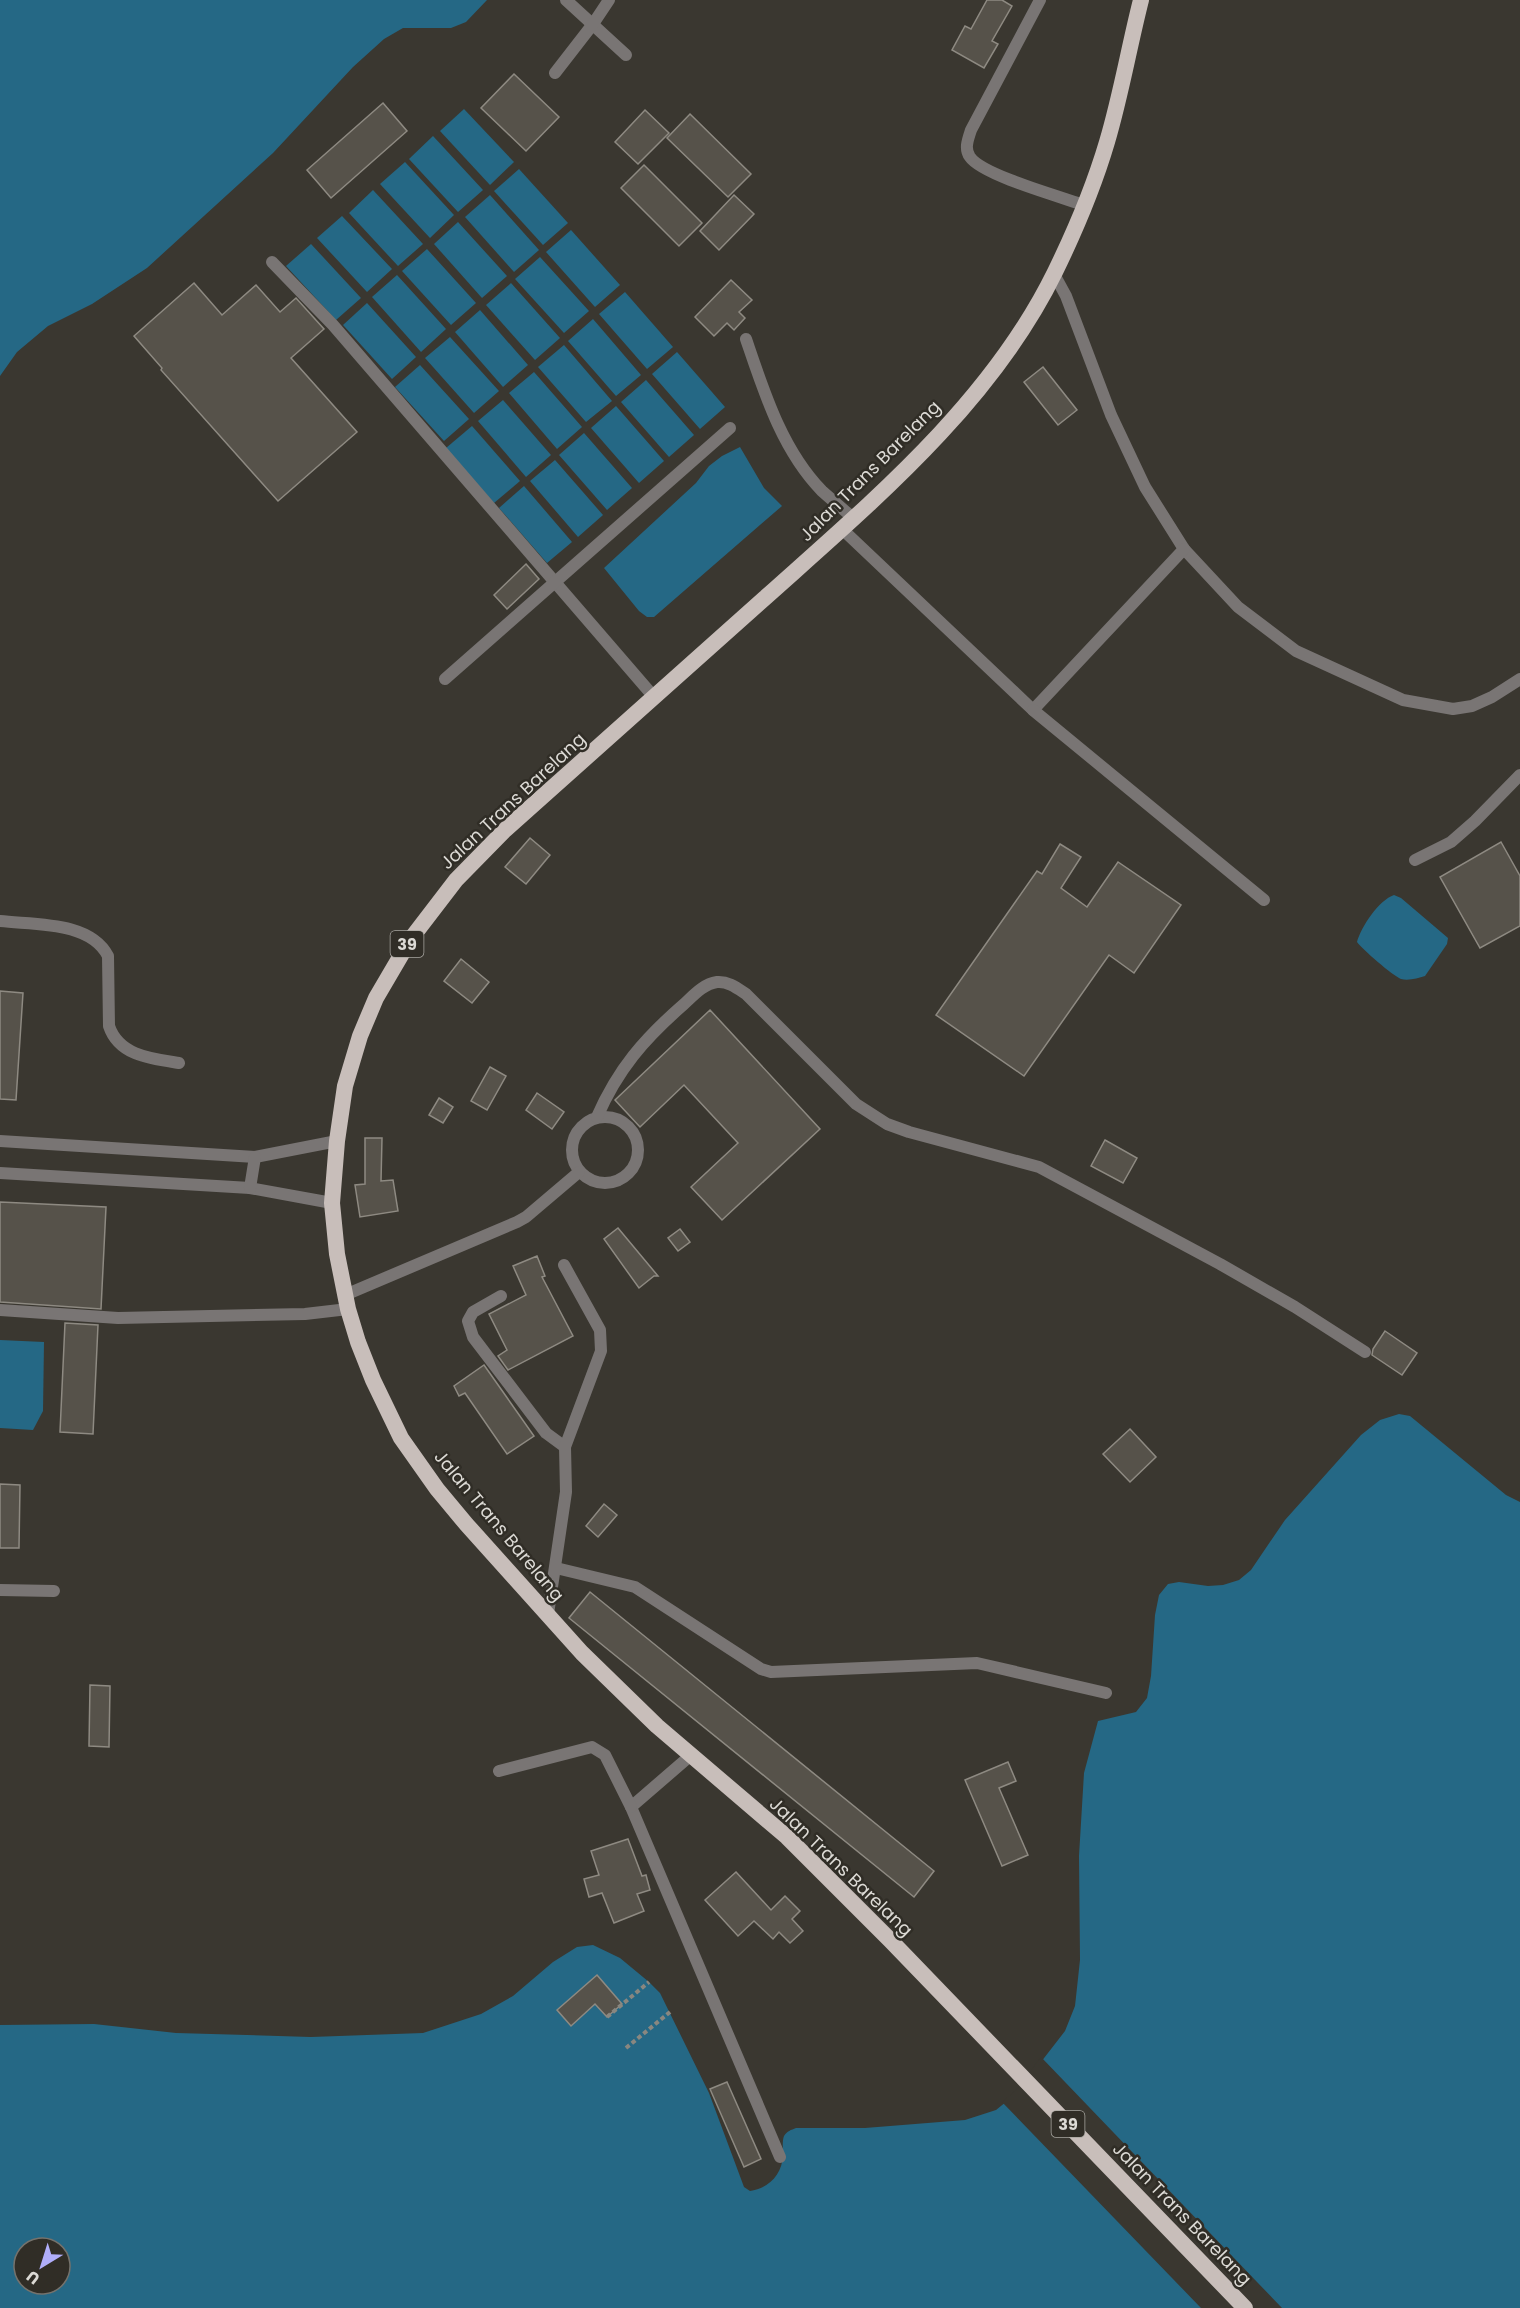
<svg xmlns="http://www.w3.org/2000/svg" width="1520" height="2308" font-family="Poppins,sans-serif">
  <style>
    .water { fill: #256885; fill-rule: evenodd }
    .pier { fill: #3a3730 }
    .building { fill: #56524a; stroke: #8e8a82; stroke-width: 1.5 }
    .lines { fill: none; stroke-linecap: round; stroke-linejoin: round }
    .path { stroke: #898780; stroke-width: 4; stroke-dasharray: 4.5 3; stroke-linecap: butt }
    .service { stroke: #797574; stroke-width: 12 }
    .minor { stroke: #797574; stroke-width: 12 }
    .trunk { stroke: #c8beba; stroke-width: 16 }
    .labels { text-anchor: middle; stroke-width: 5; stroke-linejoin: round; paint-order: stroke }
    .shield { fill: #302d26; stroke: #a8a6a0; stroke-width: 1.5 }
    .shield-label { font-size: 16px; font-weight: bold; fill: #dcdad5 }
    .street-label { font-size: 18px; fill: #dcdad5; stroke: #302d26 }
  </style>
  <rect width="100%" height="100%" fill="#3a3730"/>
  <g class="water">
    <path d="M0,0H487L466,22L451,28H403L384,39L353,67L273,153L147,268L92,304L48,326L17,352L0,376Z"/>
    <path d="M464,109L514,162L490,185L440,131Z"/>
    <path d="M433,136L483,190L458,212L409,159Z"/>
    <path d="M405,162L454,215L430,238L380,184Z"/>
    <path d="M519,169L568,223L543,245L494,191Z"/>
    <path d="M373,190L423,244L398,266L349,213Z"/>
    <path d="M490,195L539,250L514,272L465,217Z"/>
    <path d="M342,216L392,269L367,292L317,238Z"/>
    <path d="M458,222L507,276L482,298L434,244Z"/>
    <path d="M571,230L620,285L595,307L546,252Z"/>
    <path d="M311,244L361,298L336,320L286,266Z"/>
    <path d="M427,249L476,303L451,325L402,271Z"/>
    <path d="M540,257L589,311L564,333L515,279Z"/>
    <path d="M397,275L446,329L421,352L372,297Z"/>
    <path d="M511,283L560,338L535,360L486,305Z"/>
    <path d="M625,292L673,347L647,369L599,314Z"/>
    <path d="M367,303L416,357L392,379L343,325Z"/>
    <path d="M480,310L528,365L503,387L455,332Z"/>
    <path d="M593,319L641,375L616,396L568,341Z"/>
    <path d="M450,337L499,391L474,413L425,358Z"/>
    <path d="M564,345L612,401L586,422L538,367Z"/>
    <path d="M677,352L725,407L700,429L652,374Z"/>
    <path d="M420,365L469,419L444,441L395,387Z"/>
    <path d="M534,372L582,427L557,449L509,393Z"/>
    <path d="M646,380L694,435L669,457L621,402Z"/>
    <path d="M503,400L551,455L526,477L478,421Z"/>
    <path d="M616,406L664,461L639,483L591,428Z"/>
    <path d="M472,426L520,481L494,503L446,448Z"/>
    <path d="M584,433L632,488L607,510L559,455Z"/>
    <path d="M740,447L764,488L782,506L654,617H647L639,611L604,568L696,483L709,466L722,456Z"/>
    <path d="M555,460L603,515L578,537L530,481Z"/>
    <path d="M524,486L572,542L547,563L499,508Z"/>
    <path d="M1394,895L1401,898L1448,938L1447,944L1425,976C1418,978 1409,981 1401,979C1392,975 1363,950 1357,942C1361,927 1379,900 1394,895Z"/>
    <path d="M0,1340L44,1342L43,1411L33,1430L0,1428Z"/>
    <path d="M1399,1414L1410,1416L1506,1495L1520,1502V2308H0V2025L94,2024L176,2033L311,2037L423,2033L481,2014L513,1996L553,1962L577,1947L593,1945L620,1958L649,1982L660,1993L709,2093L744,2187L750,2191C769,2188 782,2175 783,2155C783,2149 782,2141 784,2136C787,2131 791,2130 796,2128H865L965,2120L996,2110L1017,2093L1065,2031L1075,2006L1080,1960L1079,1856L1084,1773L1098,1721L1136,1712L1147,1698L1151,1676L1155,1615L1159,1595L1168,1584L1179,1582L1208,1586L1223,1585L1239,1580L1251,1570L1285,1520L1361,1435L1380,1420ZM24,2248H60V2284H24Z"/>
  </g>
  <path class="pier" d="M1041,2057L1282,2308H1201L1002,2102L1015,2091Z"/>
  <g class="building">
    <path d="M987,0H1002L1012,6L992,41L998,44L984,68L952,50L965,26L971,29Z"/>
    <path d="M514,74L559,117L526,151L481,108Z"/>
    <path d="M383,103L407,131L331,198L307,170Z"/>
    <path d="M645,110L669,133L638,164L615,142Z"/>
    <path d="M690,114L751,174L728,197L667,138Z"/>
    <path d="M644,165L702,223L679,246L621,188Z"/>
    <path d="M734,195L754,214L719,250L700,231Z"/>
    <path d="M731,280L752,300L739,312L745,318L734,330L727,323L714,336L695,317Z"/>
    <path d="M194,283L222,315L256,285L280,312L296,298L324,329L291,358L357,432L278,501L161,370L162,368L134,336Z"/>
    <path d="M1043,367L1077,410L1058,425L1024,382Z"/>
    <path d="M526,564L539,579L507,609L494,595Z"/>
    <path d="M530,838L550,855L526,884L505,867Z"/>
    <path d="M1501,842L1520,876V926L1480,948L1440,877Z"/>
    <path d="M1060,844L1081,857L1061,888L1087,907L1118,862L1181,905L1134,973L1109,955L1024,1076L936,1015L1037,871L1042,874Z"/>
    <path d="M461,959L489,982L472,1003L444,981Z"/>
    <path d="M0,991L23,993L16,1100L0,1099Z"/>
    <path d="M710,1010L820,1129L722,1220L691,1187L738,1143L684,1085L640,1127L615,1100Z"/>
    <path d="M490,1067L506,1076L487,1110L471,1101Z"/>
    <path d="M537,1093L564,1112L552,1129L526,1110Z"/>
    <path d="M439,1098L453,1107L443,1123L429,1115Z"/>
    <path d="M365,1138H382L381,1181L393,1180L398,1211L360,1217L355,1185L365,1184Z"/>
    <path d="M1105,1140L1137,1158L1123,1183L1091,1166Z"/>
    <path d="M0,1202L106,1207L101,1309L0,1302Z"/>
    <path d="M618,1228L658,1276H654L639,1288L604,1239Z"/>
    <path d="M680,1229L690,1242L678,1251L668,1238Z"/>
    <path d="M537,1256L545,1276L542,1277L573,1336L508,1370L498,1356L507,1350L489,1314L526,1295L513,1266Z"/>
    <path d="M65,1323L98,1325L93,1434L60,1432Z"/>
    <path d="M1385,1331L1417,1353L1402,1375L1372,1355L1373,1349Z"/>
    <path d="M484,1365L534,1436L507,1454L465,1393L459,1396L454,1386Z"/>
    <path d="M1130,1429L1156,1457L1130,1482L1103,1454Z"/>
    <path d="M0,1484L20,1485L19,1548H0Z"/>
    <path d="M604,1504L617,1515L598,1537L586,1526Z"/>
    <path d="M590,1592L934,1871L914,1897L569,1618Z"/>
    <path d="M90,1685L110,1686L109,1747L89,1746Z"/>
    <path d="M1008,1762L1016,1781L999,1788L1028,1855L1002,1866L965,1780Z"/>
    <path d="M628,1839L642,1876L646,1875L650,1890L637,1894L644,1911L614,1923L602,1893L589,1897L584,1879L599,1875L591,1851Z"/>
    <path d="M736,1872L771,1910L785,1896L800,1911L792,1919L803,1931L790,1943L779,1932L773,1939L754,1921L738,1936L705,1900Z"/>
    <path d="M597,1975L622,2004L607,2017L595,2004L571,2026L557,2010Z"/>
    <path d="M727,2082L761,2159L744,2167L710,2089Z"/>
  </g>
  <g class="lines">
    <g class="path">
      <path d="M607,2017L649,1982"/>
      <path d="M626,2048L670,2012"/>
    </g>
    <g class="service">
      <path d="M566,0L626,55"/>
      <path d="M1040,0L971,130C968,139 964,149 970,157C982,175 1061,197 1084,205"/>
      <path d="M555,73L593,24L609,0"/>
      <path d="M272,262L333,325L654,697"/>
      <path d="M1054,274L1066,296L1111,415L1145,487L1184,549L1238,607L1296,651L1403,700L1453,709L1472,706L1492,697L1520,679"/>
      <path d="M746,339C764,392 782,450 822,491C832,500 843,509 853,518"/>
      <path d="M842,529L1033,710L1184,549"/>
      <path d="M445,679L730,428"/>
      <path d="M1033,710L1264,900"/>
      <path d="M1415,860L1451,842L1475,821L1520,775"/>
      <path d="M0,921C35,925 90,921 108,956L109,1026C119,1056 152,1059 179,1063"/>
      <circle cx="605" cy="1150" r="33"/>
      <path d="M597,1117C618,1069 644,1039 683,1005C693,996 703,984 717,982C728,981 737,988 746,994L856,1104L887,1124L909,1132L1039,1167L1220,1264L1295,1307L1365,1352"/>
      <path d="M0,1141L255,1157L337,1141"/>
      <path d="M0,1173L250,1188L332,1203"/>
      <path d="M250,1188L255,1157"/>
      <path d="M345,1295L517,1222L526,1217L579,1172"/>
      <path d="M0,1310L118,1318L305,1314L348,1309"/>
      <path d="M556,1568L635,1587L761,1669L771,1672L977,1663L1106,1693"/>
      <path d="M0,1590L54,1591"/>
    </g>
    <g class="minor">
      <path d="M501,1296L473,1312L468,1321L473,1337L546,1433L565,1447"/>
      <path d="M548,1614L566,1492L565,1447L601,1351L600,1330L564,1265"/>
      <path d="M690,1756L631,1807L780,2157"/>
      <path d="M499,1771L592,1747L605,1755L631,1807"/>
    </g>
    <path class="trunk" d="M1141,0C1129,47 1121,95 1107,142C1094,186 1075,231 1055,272C991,403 873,501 766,597C679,675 592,753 505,830L456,880L410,940L376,998L360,1036L345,1086L337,1141L332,1203L337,1254L348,1309L358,1342L373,1380L401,1438L437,1489L467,1525L582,1653L657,1726L787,1837L890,1940L1245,2308"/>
  </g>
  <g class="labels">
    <g class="shield">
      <rect x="390.5" y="931" width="33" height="26" rx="4.5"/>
      <rect x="1051.5" y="2111" width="33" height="26" rx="4.5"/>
    </g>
    <g class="shield-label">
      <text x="407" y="950">39</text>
      <text x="1068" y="2130">39</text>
    </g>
    <g class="street-label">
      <text transform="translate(870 471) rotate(-45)" y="6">Jalan Trans Barelang</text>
      <text transform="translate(513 801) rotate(-43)" y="6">Jalan Trans Barelang</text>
      <text transform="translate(499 1526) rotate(50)" y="6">Jalan Trans Barelang</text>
      <text transform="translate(841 1867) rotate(44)" y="6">Jalan Trans Barelang</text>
      <text transform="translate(1182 2214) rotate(46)" y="6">Jalan Trans Barelang</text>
    </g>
  </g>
  <g transform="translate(42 2266) rotate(218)"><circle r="28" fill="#302d26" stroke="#75726c" stroke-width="1.5"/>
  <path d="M0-4.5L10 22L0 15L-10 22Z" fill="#b0aefa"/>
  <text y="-9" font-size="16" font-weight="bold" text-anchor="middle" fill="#dcdad5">U</text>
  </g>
</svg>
